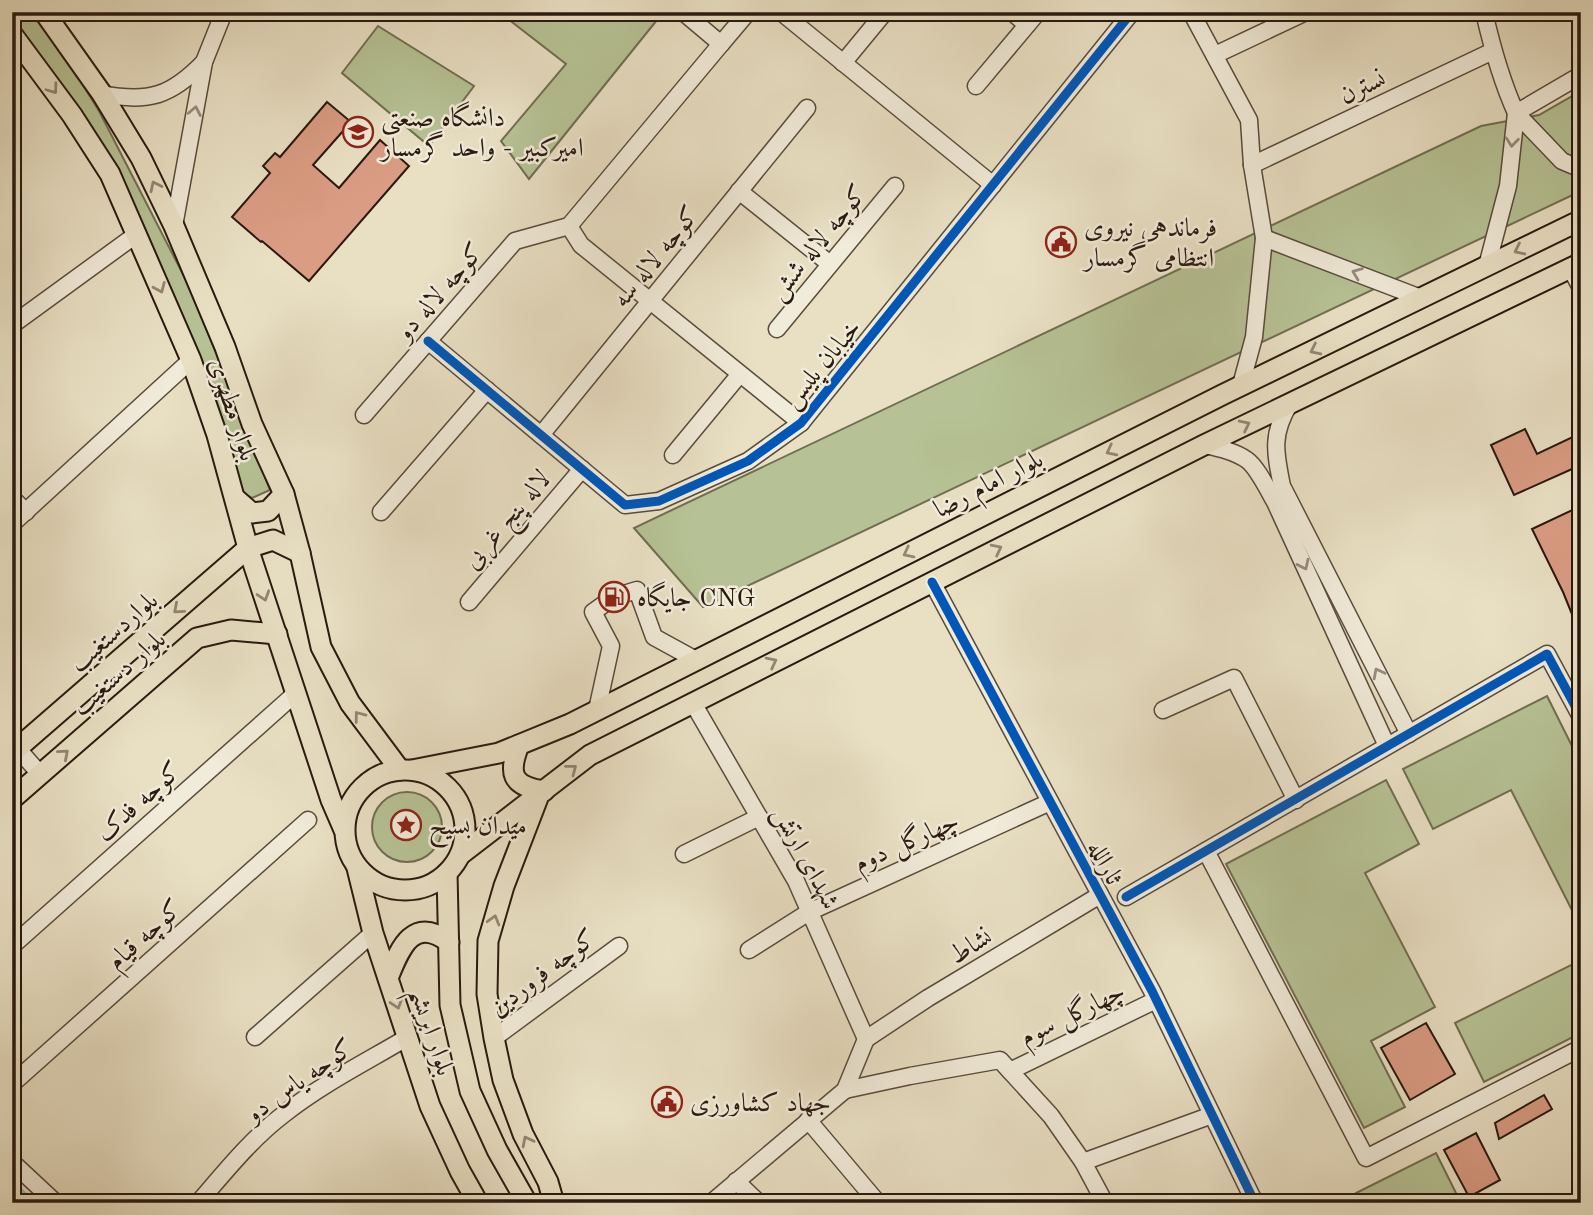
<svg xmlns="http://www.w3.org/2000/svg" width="1593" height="1215" font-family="'Old Standard TT',Amiri,serif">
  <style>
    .green { fill: #b6c295; stroke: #706e52; stroke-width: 2 }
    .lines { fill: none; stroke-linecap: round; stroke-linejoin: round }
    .canal { stroke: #99beae; stroke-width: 16 }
    .building { fill: #da9c83; stroke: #29190f; stroke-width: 2 }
    .minor-casing { stroke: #594b3c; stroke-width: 19 }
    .major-casing { stroke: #29190f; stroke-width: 23 }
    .minor { stroke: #f1ebd9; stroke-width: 16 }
    .major { stroke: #e9e0c4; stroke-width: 19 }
    .cycleway-casing { stroke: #f1ebd9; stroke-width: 13 }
    .cycleway { stroke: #0057b8; stroke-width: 9 }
    .oneway { stroke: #938673 }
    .oneway2 { stroke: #978c7e }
    .labels { text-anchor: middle; stroke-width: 5; stroke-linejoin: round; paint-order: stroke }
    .street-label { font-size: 26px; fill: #29190f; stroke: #f1ebd9 }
    .poi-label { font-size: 26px; fill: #29190f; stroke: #f1ebd9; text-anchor: start }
  </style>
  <rect width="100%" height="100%" fill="#e9e0c4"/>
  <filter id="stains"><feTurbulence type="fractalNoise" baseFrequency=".00286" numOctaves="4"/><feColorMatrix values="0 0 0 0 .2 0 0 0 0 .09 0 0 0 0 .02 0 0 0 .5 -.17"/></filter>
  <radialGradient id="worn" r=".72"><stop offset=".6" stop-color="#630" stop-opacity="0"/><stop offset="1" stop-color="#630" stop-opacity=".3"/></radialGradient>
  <g class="green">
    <path d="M12,12H38L99,111L191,290L270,490L252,498L242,492L61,86L12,17Z"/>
    <path d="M499,12H648L657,20L529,179L501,141L566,64Z"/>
    <path d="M378,26L474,86L429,146L342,73Z"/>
    <path d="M1581,91V191L703,607L634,528L1481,126L1539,115Z"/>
    <path d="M1547,696L1581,764V928L1511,790L1433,829L1403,769Z"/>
    <path d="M1386,780L1419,844L1365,873L1435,1007L1371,1041L1405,1107L1364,1128L1226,864Z"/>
    <circle cx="407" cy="827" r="35"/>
    <path d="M1581,960V1033L1484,1082L1455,1023Z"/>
    <path d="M1436,1153L1461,1203H1361L1356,1193Z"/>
  </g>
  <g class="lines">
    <path class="canal" d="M12,1190L26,1203"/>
  </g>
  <g class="building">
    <path d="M327,102L351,122L313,165L339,188L380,140L409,166L309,281L262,241L261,242L232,217L270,173L263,166L275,153L280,157Z"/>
    <path d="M1525,429L1537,454L1581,433V465L1514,495L1491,445Z"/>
    <path d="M1581,506V634H1580L1563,592L1532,529Z"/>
    <path d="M1426,1023L1455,1074L1410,1100L1381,1048Z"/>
    <path d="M1544,1095L1552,1109L1499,1139L1495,1123Z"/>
    <path d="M1476,1133L1500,1180L1469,1197L1444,1150Z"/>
  </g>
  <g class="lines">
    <g class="minor-casing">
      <g id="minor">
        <path d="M683,12L721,44L748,12"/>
        <path d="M781,12L993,185"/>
        <path d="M1012,12L1027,25"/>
        <path d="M1191,12L1249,120L1252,165L1264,238L1254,337L1241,385"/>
        <path d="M1484,12C1492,47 1501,80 1516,113L1581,75"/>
        <path d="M1215,55L1306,12"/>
        <path d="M843,63L885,12"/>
        <path d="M976,86L1038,12"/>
        <path d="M102,94C149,103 171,96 204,62"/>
        <path d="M1252,165L1493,51"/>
        <path d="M739,191L830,264"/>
        <path d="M174,226L204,62L224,12"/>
        <path d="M569,226L581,245L801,423"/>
        <path d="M569,226L721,44"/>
        <path d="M1264,238L1421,298"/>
        <path d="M1487,266L1508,186L1516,113L1562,161L1581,169"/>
        <path d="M1570,267L1581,288"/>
        <path d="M12,325L137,234"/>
        <path d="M777,329L895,186"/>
        <path d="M428,341L625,505L659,501L748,461L801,423L1132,12"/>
        <path d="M1290,403C1271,434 1275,452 1282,486L1409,734"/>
        <path d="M364,415L515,241L569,226"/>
        <path d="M541,435L807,108"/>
        <path d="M1204,445C1218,448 1234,451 1247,460C1257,467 1268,490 1275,502L1387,746"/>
        <path d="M673,455L740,374"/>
        <path d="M12,498L26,512"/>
        <path d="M381,512L487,390"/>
        <path d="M12,524L191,360"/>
        <path d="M932,582L1152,991L1255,1203"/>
        <path d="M469,602L582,469"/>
        <path d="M693,703L796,881L866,1039"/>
        <path d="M597,710L611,646L593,612L614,597L637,590L654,637L696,660"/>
        <path d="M1163,710L1234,678L1296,800"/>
        <path d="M18,749L40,774"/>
        <path d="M1206,851L1366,1158L1581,1048"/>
        <path d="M684,854L759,817"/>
        <path d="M1126,897L1547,654L1581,717"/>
        <path d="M12,946L296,693"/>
        <path d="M749,950L809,912L1050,802"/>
        <path d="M255,1037L373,933"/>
        <path d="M494,1038L619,946"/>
        <path d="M866,1039L928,998L1100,895"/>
        <path d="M1010,1071L1156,1000"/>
        <path d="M12,1084L308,820"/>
        <path d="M845,1090L910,1076L1000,1060L1051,1116L1083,1162L1105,1203"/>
        <path d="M808,1120L878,1203"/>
        <path d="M12,1162L56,1203"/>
        <path d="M1083,1162L1212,1115"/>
        <path d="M736,1181L759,1203"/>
        <path d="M198,1203C225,1172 251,1139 284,1114C322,1084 366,1062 408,1037"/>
        <path d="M711,1203L845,1090L866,1039"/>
      </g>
    </g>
    <g class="major-casing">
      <g id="major">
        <path d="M44,12L102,94L141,158L174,226L225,347L252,424L284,494L300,553L321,647L350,703L400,770"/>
        <path d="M12,34L72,115L110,174L191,360L217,435L248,548L331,800L344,830"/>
        <path d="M235,498L252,513L268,511L284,494"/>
        <path d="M519,745C508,773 511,786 544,791"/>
        <path d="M12,753L248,548L273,540L300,553"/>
        <circle cx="405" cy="830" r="60"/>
        <path d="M412,770L499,753L570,724L1222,395L1581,220"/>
        <path d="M539,795L504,886L488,941L487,994L494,1038L503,1080L523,1134L548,1182L554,1203"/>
        <path d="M12,799L197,638L231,630L277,634"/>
        <path d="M460,855L590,755L1204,445L1581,263"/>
        <path d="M357,868L373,933L430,1106L460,1171L478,1203"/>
        <path d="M447,873L450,1005L470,1091L497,1150L527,1203"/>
        <path d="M388,978C400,949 412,915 449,942"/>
      </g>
    </g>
    <use href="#minor" class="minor"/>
    <use href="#major" class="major"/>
    <g class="cycleway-casing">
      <g id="cycleway">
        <path d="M428,341L625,505L659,501L748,461L801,423L1132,12"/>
        <path d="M932,582L1152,991L1255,1203"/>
        <path d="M1126,897L1547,654L1581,717"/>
      </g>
    </g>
    <use href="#cycleway" class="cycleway"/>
  </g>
  <defs><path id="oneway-chevron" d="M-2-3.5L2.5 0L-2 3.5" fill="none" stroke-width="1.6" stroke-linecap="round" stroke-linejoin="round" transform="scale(1.75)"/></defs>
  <g class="oneway">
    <use href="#oneway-chevron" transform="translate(53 89) rotate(54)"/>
    <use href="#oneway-chevron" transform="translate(155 186) rotate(-116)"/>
    <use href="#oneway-chevron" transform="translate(1519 250) rotate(154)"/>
    <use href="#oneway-chevron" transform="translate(160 288) rotate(67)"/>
    <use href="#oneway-chevron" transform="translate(1315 350) rotate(154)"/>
    <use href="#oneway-chevron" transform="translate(1245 425) rotate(-26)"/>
    <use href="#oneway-chevron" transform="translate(1111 451) rotate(153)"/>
    <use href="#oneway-chevron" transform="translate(997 549) rotate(-27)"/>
    <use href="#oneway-chevron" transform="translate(908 553) rotate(153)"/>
    <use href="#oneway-chevron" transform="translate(264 596) rotate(72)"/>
    <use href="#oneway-chevron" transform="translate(178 609) rotate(139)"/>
    <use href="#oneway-chevron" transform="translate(772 662) rotate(-27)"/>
    <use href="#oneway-chevron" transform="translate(359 716) rotate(-127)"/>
    <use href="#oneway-chevron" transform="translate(64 754) rotate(-41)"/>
    <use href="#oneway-chevron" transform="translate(572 769) rotate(-38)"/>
    <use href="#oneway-chevron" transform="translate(494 920) rotate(-74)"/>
    <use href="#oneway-chevron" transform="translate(397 1004) rotate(72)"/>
    <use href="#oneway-chevron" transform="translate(527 1141) rotate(-117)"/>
  </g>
  <g class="oneway2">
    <use href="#oneway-chevron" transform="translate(195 111) rotate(-79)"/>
    <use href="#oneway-chevron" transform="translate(1512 142) rotate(96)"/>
    <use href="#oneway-chevron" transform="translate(1357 273) rotate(-159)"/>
    <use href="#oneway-chevron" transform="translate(1304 565) rotate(65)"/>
    <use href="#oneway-chevron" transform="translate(1378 673) rotate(-117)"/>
  </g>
  <defs>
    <g id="university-ring" transform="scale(1.575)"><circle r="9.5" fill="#f1ebd9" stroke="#8f2418" stroke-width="1.5"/><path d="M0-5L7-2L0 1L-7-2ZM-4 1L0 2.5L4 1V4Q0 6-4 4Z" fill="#8f2418"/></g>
    <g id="civic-ring" transform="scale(1.575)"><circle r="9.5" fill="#f1ebd9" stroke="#8f2418" stroke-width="1.5"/><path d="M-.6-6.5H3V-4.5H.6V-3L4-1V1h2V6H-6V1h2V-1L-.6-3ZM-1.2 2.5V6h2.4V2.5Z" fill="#8f2418"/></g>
    <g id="fuel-ring" transform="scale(1.575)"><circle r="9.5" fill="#f1ebd9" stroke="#8f2418" stroke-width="1.5"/><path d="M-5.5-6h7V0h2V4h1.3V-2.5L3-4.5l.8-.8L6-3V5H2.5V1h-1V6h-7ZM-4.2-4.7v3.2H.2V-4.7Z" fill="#8f2418"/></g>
    <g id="sight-ring" transform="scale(1.575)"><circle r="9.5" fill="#f1ebd9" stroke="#8f2418" stroke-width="1.5"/><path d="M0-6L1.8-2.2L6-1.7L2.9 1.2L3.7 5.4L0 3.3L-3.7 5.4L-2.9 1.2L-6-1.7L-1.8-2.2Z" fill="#8f2418"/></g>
  </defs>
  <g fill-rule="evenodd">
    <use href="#university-ring" x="358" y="132"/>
    <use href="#civic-ring" x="1061" y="242"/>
    <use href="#fuel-ring" x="614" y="597"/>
    <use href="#sight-ring" x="406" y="825"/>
    <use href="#civic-ring" x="667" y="1102"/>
  </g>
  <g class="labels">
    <g class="street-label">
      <text transform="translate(1362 86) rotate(-25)" y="9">نسترن</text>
      <text transform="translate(817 242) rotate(-51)" y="9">کوچه لاله شش</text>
      <text transform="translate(655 256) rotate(-51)" y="9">کوچه لاله سه</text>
      <text transform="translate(439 291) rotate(-49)" y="9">کوچه لاله دو</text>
      <text transform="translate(821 363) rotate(-50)" y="9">خیابان پلیس</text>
      <text transform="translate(234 409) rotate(72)" y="9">بلوار مطهری</text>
      <text transform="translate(988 483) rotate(-27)" y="9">بلوار امام رضا</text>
      <text transform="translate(506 519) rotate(-50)" y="9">لاله پنج غربی</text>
      <text transform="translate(113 631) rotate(-41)" y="9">بلواردستغیب</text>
      <text transform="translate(118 672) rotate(-41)" y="9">بلوار دستغیب</text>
      <text transform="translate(138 801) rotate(-42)" y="9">کوچه فدک</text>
      <text transform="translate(906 841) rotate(-24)" y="9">چهارگل دوم</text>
      <text transform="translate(807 857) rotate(62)" y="9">شهدای ارتش</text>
      <text transform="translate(1106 862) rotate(62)" y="9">ثارالله</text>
      <text transform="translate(144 934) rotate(-42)" y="9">کوچه قیام</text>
      <text transform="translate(970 945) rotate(-31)" y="9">نشاط</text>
      <text transform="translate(542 972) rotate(-37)" y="9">کوچه فروردین</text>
      <text transform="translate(1072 1013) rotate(-26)" y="9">چهارگل سوم</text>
      <text transform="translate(433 1031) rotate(72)" y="9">بلوار ابریشم</text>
      <text transform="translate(299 1080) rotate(-35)" y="9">کوچه یاس دو</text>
    </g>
    <g class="poi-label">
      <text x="381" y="126">دانشگاه صنعتی<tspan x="381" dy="30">امیرکبیر - واحد گرمسار</tspan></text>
      <text x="1084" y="236">فرماندهی نیروی<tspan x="1084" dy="30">انتظامی گرمسار</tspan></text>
      <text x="637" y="606">جایگاه CNG</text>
      <text x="429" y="834">میدان بسیح</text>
      <text x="690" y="1111">جهاد کشاورزی</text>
    </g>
  </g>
  <rect width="1593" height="1215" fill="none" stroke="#e9e0c4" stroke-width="42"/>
  <rect x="14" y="14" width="1565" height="1187" fill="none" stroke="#29190f" stroke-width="3.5"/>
  <rect x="21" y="21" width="1551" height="1173" fill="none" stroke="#29190f" stroke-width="2"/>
  <rect width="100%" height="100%" filter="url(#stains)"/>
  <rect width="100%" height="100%" fill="url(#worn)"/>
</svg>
